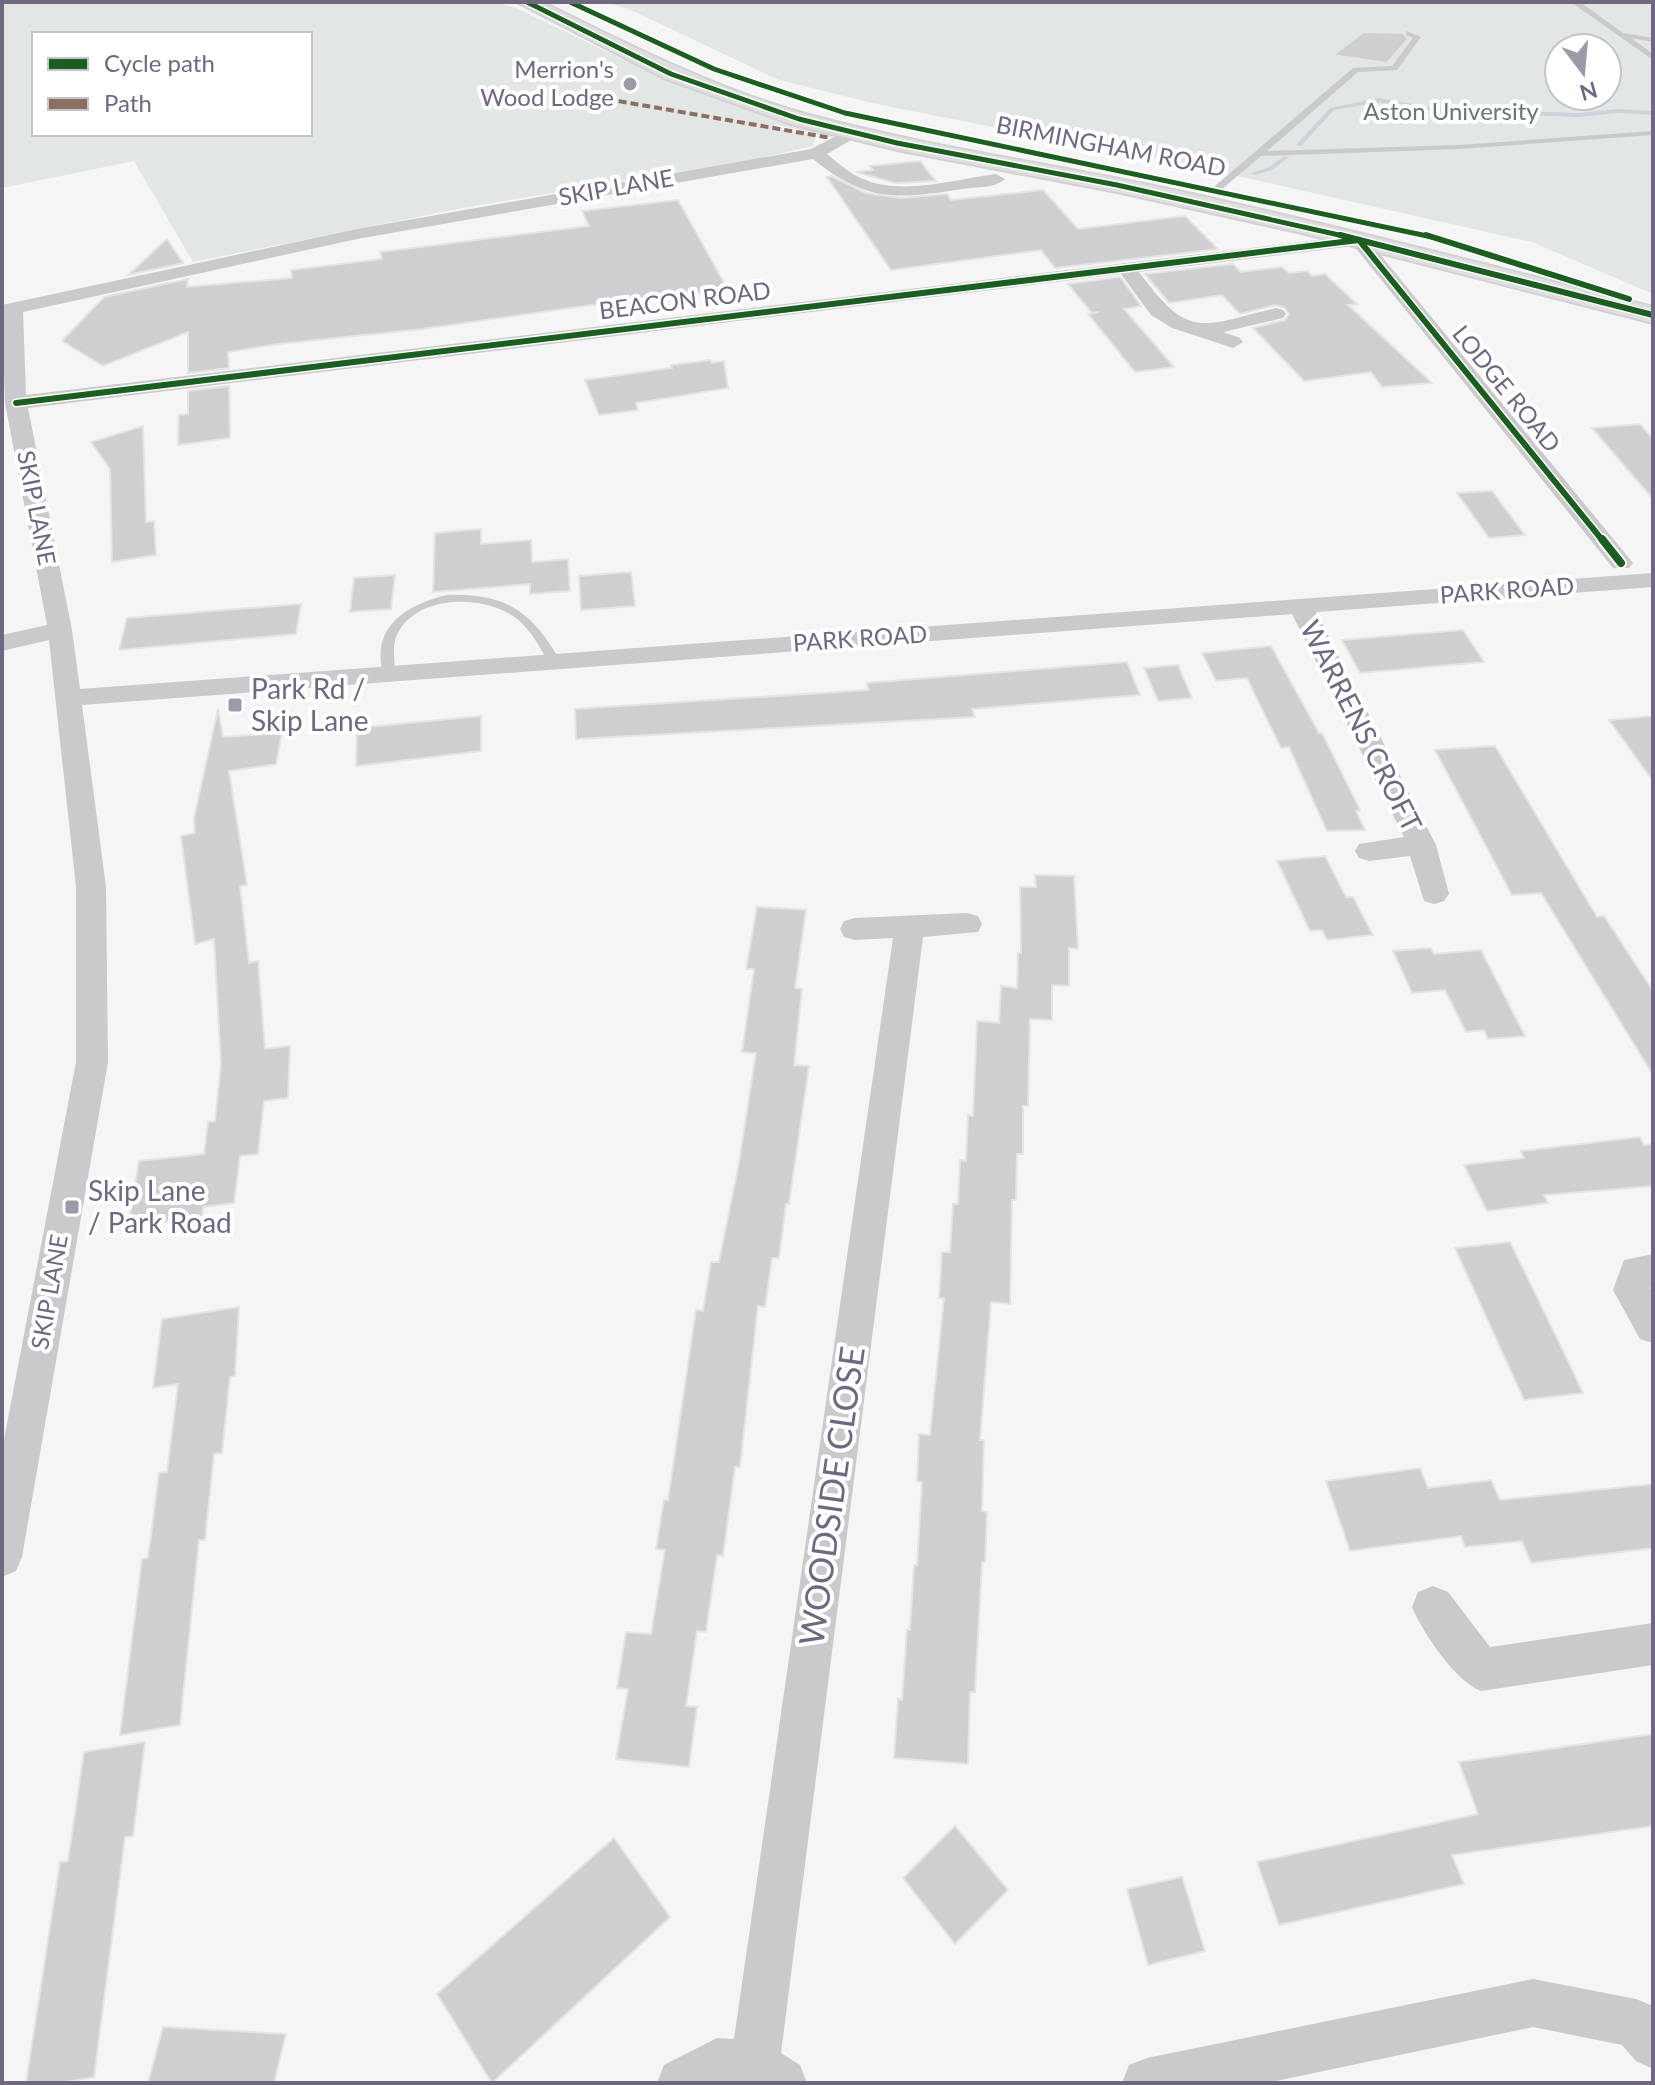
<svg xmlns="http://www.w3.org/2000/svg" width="1655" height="2085" font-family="Lato,sans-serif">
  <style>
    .green { fill: #e2e6e4; fill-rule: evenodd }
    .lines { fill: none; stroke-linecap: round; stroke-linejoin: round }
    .stream { fill: #d2d1d9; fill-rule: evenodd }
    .building { fill: #cfcfd1; stroke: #e4e4e4; stroke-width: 2 }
    .trunk-casing { stroke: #d2d2d3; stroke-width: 4 }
    .service { fill: #cac9cb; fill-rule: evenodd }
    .minor { fill: #cac9cb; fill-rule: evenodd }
    .trunk { fill: #dfdee0; fill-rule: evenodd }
    .quiet { stroke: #8d6e63; stroke-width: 4; stroke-dasharray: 8 4; stroke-linecap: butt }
    .cycleway-far2-casing { stroke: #fff; stroke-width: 8 }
    .cycleway-far1-casing { stroke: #fff; stroke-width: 9 }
    .cycleway-casing { stroke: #fff; stroke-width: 12 }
    .cycleway-far2 { stroke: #1b5e20; stroke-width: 5 }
    .cycleway-far1 { stroke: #1b5e20; stroke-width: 6 }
    .cycleway { stroke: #1b5e20; stroke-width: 8 }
    .poi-dot { fill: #9e99a9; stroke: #fff; stroke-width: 3 }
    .labels { text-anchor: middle; stroke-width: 8; stroke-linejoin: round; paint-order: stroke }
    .far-poi-label { font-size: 24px; fill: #706880; stroke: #fff; text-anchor: end }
    .far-park-label { font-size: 24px; fill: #667873; stroke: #fff }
    .far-street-label { font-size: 24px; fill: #706880; stroke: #fff }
    .poi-label { font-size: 28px; fill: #706880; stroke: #fff; text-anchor: start }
    .street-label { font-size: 28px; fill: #706880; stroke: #fff }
    .near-street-label { font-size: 34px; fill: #706880; stroke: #fff }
  </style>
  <rect width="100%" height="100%" fill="#f4f5f4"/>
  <g class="green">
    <path d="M2,2H496L518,9L622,59L842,140L774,124L778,129L816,135L813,146L756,159L462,208L193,262L134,161L2,188ZM34,34H310V134H34Z"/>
    <path d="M607,2H1653V294L1532,242L1215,171L877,104L779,80L631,10ZM1559,48H1607V96H1559Z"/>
  </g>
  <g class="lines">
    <g class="stream">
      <path d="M1379,98L1435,108L1578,113L1619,109L1653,111V115L1619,113L1578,117L1435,112L1379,102L1334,110L1301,146L1296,145L1330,108Z"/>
      <path d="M1284,156L1289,157L1272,170L1254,175L1251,173L1268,168Z"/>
    </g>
  </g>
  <g class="building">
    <path d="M1364,32L1403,33L1408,39L1387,63L1333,55Z"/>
    <path d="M920,161L936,181L895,183L856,172L873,170L870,166Z"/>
    <path d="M831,176L866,193L901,198L947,194L951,200L1043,190L1078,229L1185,216L1218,249L1055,268L1041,250L891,270L827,177Z"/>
    <path d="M678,200L728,290L613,302L422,329L278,344L228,352L229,368L188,373V332L103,366L62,341L104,297L188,279L187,287L292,278L291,270L382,259L380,252L589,226L582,211Z"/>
    <path d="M167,239L183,263L128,275Z"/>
    <path d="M1233,264L1241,272L1282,267L1289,273L1307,271L1312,276L1325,274L1357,304L1348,305L1432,383L1382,387L1371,372L1304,381L1253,328L1285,320L1289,314L1284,307L1275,305L1240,314L1222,295L1169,303L1145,274Z"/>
    <path d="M1120,277L1141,306L1124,309L1174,367L1135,372L1088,314L1099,312L1092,313L1068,284Z"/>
    <path d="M710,360L712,363L724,361L728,388L636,403L638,410L599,415L585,380L672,368L671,365Z"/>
    <path d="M229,386L230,438L178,445L179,415L188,414V391Z"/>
    <path d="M1640,424L1653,439V499L1592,428Z"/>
    <path d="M143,426L146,522L154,521L156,555L112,562L110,469L91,442Z"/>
    <path d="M1492,491L1525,535L1489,538L1457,493Z"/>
    <path d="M481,529V544L531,540L532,562L568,559L570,591L530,594V584L433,592L435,533Z"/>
    <path d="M631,572L635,606L581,610L579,576Z"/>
    <path d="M395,575L391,609L350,612L354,578Z"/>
    <path d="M301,604L296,634L119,650L127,618Z"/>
    <path d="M1463,630L1484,662L1360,673L1342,640Z"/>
    <path d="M1271,646L1319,733H1322L1360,810L1356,811L1365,830L1327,831L1289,747L1281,748L1247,678L1216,681L1202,653Z"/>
    <path d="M1127,662L1140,695L972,709L975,717L576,739L575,709L868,690L867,683Z"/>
    <path d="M1178,665L1192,698L1158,701L1144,668Z"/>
    <path d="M218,709L223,737L282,733L276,764L229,771L247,885L240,886L249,963L258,961L265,1049L290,1046L288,1098L264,1101L258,1154L240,1156L234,1203L203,1207L202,1217L128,1226L139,1161L204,1154L208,1122L215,1121L221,1064L214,939L195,944L181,836L195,833L194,818Z"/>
    <path d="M481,716V751L356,766L357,728Z"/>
    <path d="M1653,716V781L1609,720Z"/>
    <path d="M1495,746L1597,917L1604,916L1653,991V1075L1541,893L1512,895L1435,750Z"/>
    <path d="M1325,856L1346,897H1353L1373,935L1327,940L1322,930L1310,931L1277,861Z"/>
    <path d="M1035,875L1074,876L1078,949L1069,948V986L1052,985V1020L1030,1019L1028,1106H1023V1154H1017L1016,1200H1012L1010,1304L991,1302L980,1440H984L982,1511L987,1512L985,1562H982L975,1692H970L968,1764L894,1758L898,1699L902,1700L907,1630H910L914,1565H917L922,1482L917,1481L919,1434L930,1435L944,1298H939L942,1252H950L953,1204H958L960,1160L966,1161L968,1115L973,1116L977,1021L999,1023L1001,986L1017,988L1018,953H1021L1020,887H1036Z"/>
    <path d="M757,907L806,910L795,988L802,989L794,1065L809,1066L789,1204H786L779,1258H772L765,1307L758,1306L740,1467H735L723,1556L717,1555L706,1632L697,1631L686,1706L697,1707L689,1767L616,1759L628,1689L617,1688L626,1632L651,1634L665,1550L656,1549L664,1500H668L696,1310L703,1311L711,1262H719L739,1163L756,1053L742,1052L754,969H746Z"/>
    <path d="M1431,948L1434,954L1481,950L1525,1036L1488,1039L1484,1030L1466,1032L1445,990L1412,993L1393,951Z"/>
    <path d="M1640,1137L1644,1145L1653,1144V1186L1544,1195L1548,1203L1487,1211L1464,1165L1524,1158L1521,1151Z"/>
    <path d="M1510,1242L1567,1359L1583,1393L1524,1400L1455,1248Z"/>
    <path d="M239,1307L235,1376L230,1377L222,1453L214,1454L205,1540H199L180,1725L120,1735L142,1559L148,1558L159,1473L167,1472L178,1384L153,1388L162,1319Z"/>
    <path d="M1420,1468L1428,1488L1491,1480L1500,1500L1653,1484V1548L1531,1563L1522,1541L1465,1547L1461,1536L1350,1551L1326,1481Z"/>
    <path d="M1653,1734V1826L1452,1855L1464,1884L1279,1925L1257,1862L1478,1814L1459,1762Z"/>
    <path d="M145,1742L133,1836L125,1837L94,2077L61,2083H26L60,1862L68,1861L84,1752Z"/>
    <path d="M955,1826L1008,1890L955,1944L903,1878Z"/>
    <path d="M614,1838L670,1917L492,2083L437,1994Z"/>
    <path d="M1182,1877L1205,1951L1148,1965L1127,1889Z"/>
    <path d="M163,2027L286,2034L274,2083H148Z"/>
  </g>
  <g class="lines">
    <g class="trunk-casing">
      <path id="trunk" d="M517,2H542C629,45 715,89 809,115C932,148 1059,165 1183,192C1340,227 1496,267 1653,307V323L1302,233L1117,192L897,150L791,124L664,78Z"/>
    </g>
    <g class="service">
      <path d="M1571,2H1580L1623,33L1653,38V42L1631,38L1653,54V60Z"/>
      <path d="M1406,31L1421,37L1397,70L1358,72L1267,151L1459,145L1653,131V135L1459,149L1261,156L1221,190H1215V186L1353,68L1392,66L1413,38L1406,35Z"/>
      <path d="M447,595C507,593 532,612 561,662L560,665H550C540,648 530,627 513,616C479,594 414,595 396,637C392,648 395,662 395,674L389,678L384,677C369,628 405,605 447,595Z"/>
    </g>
    <g class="minor">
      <path d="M852,128L860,133L858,136L827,154C838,163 850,174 863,179C903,196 956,179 996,174L1005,179C996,188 976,187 963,189C897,199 867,203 813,159L357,239L23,312L26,395L1359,235L1365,236L1633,563L1629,568H1613L1354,246L1139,272C1190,341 1200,326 1276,308L1283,310L1286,314L1283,318L1223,332L1240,338L1243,342L1233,348L1172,328L1151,315L1121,274L28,408L72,630L80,689L1653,573V587L1316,612L1436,845L1449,894L1444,901L1434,904L1424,901L1410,856L1369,861L1359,858L1355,851L1359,844L1404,837L1292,614L82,705L106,887L108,1062L22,1557L16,1571L2,1577V1450L76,1062V887L49,640L2,651V635L47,625L5,403L2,305L357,229L811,149Z"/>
      <path d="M967,913L978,916L982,924L978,932L923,937L781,2053L800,2065L807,2083H657L664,2065L717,2038L734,2039L893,938L855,940L844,937L840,929L844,921L855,918Z"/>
      <path d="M1653,1254V1284L1650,1288L1653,1294V1343L1640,1339L1613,1290L1624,1260Z"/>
      <path d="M1433,1586L1448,1592L1490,1647L1653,1623V1665L1481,1691C1455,1681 1423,1633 1412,1607L1418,1592Z"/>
      <path d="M1533,1979L1636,1999L1653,2006V2069L1636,2061L1622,2045L1533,2027L1266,2083H1122L1129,2065L1147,2058Z"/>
    </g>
    <use href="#trunk" class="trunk"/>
    <path class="quiet" d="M595,97L831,138"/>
    <g class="cycleway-far2-casing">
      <g id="cycleway-far2">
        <path d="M527,2L671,74L799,119L897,143L1117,185L1348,237"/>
        <path d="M570,2L714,69L845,113L1432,237"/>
      </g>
    </g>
    <g class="cycleway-far1-casing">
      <g id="cycleway-far1">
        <path d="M1340,235L1653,315"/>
        <path d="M1426,235L1629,299"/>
        <path d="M1359,240L1603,541"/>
        <path d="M16,403L1359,240"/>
      </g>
    </g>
    <g class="cycleway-casing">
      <path id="cycleway" d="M1602,539L1621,563"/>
    </g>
    <use href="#cycleway-far2" class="cycleway-far2"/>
    <use href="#cycleway-far1" class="cycleway-far1"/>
    <use href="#cycleway" class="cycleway"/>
  </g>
  <g class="poi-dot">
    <circle cx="630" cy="84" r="8"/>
    <rect x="227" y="697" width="16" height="16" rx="4"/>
    <rect x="64" y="1199" width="16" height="16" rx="4"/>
  </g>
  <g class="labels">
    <g class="far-poi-label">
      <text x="614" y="78">Merrion's<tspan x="614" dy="28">Wood Lodge</tspan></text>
    </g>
    <g class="far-park-label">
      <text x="1451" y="120">Aston University</text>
    </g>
    <g class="far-street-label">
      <text transform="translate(1111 147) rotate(11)" y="8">BIRMINGHAM ROAD</text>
      <text transform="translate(616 188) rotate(-10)" y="8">SKIP LANE</text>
      <text transform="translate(685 301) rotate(-7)" y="8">BEACON ROAD</text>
      <text transform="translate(1506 389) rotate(51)" y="8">LODGE ROAD</text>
      <text transform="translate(36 508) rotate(79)" y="8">SKIP LANE</text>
      <text transform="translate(1507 591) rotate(-4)" y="8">PARK ROAD</text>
      <text transform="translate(860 639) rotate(-4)" y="8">PARK ROAD</text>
      <text transform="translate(50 1292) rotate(-80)" y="8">SKIP LANE</text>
    </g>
    <g class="poi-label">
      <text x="251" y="699">Park Rd /<tspan x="251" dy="32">Skip Lane</tspan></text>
      <text x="88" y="1201">Skip Lane<tspan x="88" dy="32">/ Park Road</tspan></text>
    </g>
    <g class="street-label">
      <text transform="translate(1361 726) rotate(63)" y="10">WARRENS CROFT</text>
    </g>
    <g class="near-street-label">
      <text transform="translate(832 1496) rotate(-82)" y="12">WOODSIDE CLOSE</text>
    </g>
  </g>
  <rect width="1655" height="2085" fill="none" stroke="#706880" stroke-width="8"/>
  <rect x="32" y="32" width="280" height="104" fill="#ffffff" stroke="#c6c3cc" stroke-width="2"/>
  <rect x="48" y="58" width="40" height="12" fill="#1b5e20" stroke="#c6c3cc" stroke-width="2"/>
  <text x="104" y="72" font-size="24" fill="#706880">Cycle path</text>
  <rect x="48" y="98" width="40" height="12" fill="#8d6e63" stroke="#c6c3cc" stroke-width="2"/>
  <text x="104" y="112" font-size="24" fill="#706880">Path</text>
  <g transform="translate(1583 72) rotate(164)"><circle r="38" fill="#ffffff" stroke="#c6c3cc" stroke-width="2"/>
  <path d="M0-6L14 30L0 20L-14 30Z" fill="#9e99a9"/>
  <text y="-12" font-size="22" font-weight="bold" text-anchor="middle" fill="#706880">N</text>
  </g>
</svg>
